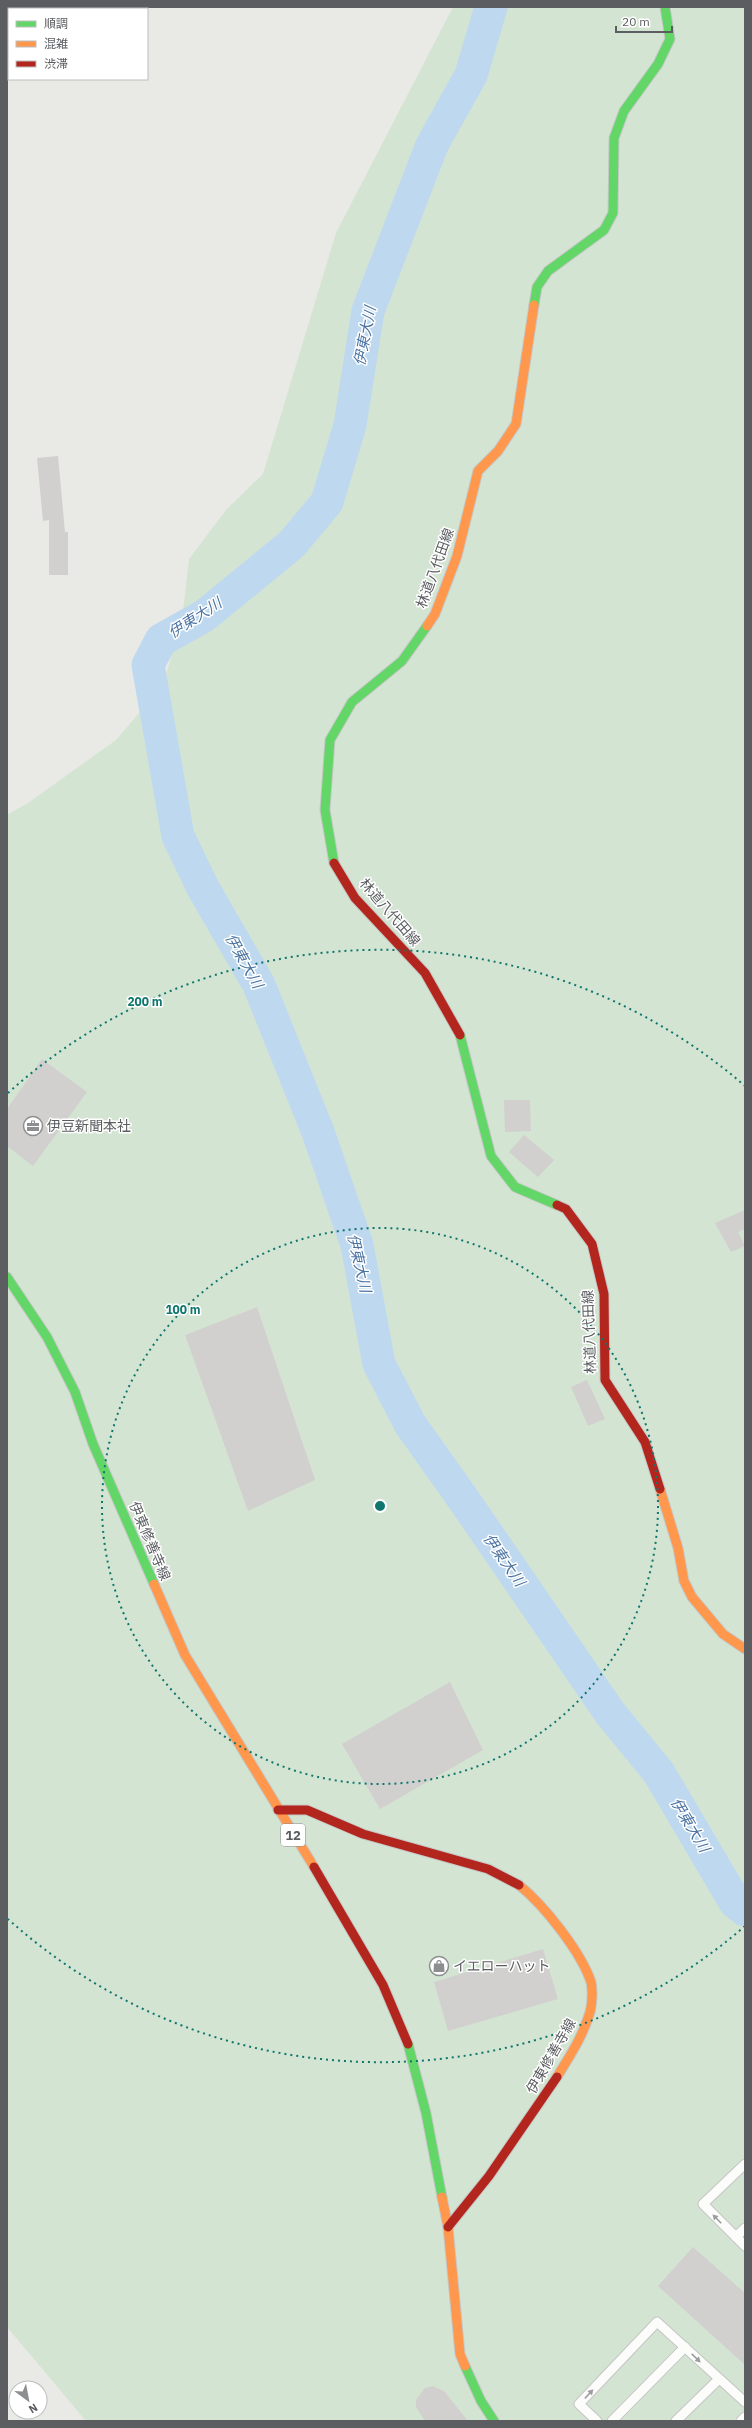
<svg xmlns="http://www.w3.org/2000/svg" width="752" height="2428" font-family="'IBM Plex Sans','Noto Sans JP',sans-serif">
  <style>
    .green { fill: #d4e4d2 }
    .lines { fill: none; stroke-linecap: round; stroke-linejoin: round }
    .river { stroke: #bed9ef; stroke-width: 33 }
    .building { fill: #d1d0ce }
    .lane-casing { stroke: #c5c5c5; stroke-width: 11 }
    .fast-casing { stroke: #c6c7c7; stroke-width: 11 }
    .slow-casing { stroke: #c6c7c7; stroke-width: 11 }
    .jam-casing { stroke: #c6c7c7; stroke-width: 11 }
    .lane { stroke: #fcfcfb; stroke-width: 9 }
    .fast { stroke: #63d668; stroke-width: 9 }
    .slow { stroke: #ff974d; stroke-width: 9 }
    .jam { stroke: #b3261e; stroke-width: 9 }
    .oneway { fill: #9b9d9f }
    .ring { fill: none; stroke: #0f766e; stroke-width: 2; stroke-dasharray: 2 4 }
    .labels { text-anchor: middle; stroke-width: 3; stroke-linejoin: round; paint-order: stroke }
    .shield { fill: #fff; stroke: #8c8e90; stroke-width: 1 }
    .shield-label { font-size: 13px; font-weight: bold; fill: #5b5d61 }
    .street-label { font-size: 14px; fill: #5b5d61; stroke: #fff }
    .poi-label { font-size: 14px; fill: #5b5d61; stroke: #fff; text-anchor: start }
    .water-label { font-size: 15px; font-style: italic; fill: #4c74a2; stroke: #fff }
    .centre { fill: #0f766e; stroke: #fff; stroke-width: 2 }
    .ring-label { font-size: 12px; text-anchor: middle; font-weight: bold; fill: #0f766e; stroke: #fff; stroke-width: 3; stroke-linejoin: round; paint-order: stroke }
  </style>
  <rect width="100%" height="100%" fill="#e9e9e5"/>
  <path class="green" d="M453,7H745V2421H86L7,2327V815L28,803L116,740L163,685L182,620L189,559L226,510L263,474L336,233Z"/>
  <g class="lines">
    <path class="river" d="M491,7L471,75L432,145L368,311L350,425L327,502L292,544L204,616L161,640L148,665L178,836L203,888L259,985L318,1132L357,1245L379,1364L410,1424L466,1503L610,1713L659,1773L735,1902L745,1910"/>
  </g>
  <g class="building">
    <path d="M58,456L65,532H68V575H49V520L43,521L37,458Z"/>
    <path d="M42,1059L87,1092L33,1166L7,1146V1109Z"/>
    <path d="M504,1100H530L531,1131L505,1132Z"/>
    <path d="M524,1135L554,1160L538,1177L509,1152Z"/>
    <path d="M745,1210V1229L738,1232L745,1246L731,1252L715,1223Z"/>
    <path d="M257,1307L315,1480L248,1511L185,1335Z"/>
    <path d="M587,1380L605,1419L588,1426L571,1387Z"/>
    <path d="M450,1682L483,1750L380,1809L342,1744Z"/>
    <path d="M543,1949L558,1999L448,2031L434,1982Z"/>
    <path d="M693,2247L745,2293V2365L658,2286Z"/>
    <path d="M433,2386L444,2391L468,2421H425L416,2407V2400L425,2388Z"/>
  </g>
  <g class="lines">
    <g class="lane-casing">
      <g id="lane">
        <path d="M745,2164L703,2204L745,2246"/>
        <path d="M736,2237L745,2228"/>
        <path d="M597,2421L579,2404L657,2322L745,2402"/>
        <path d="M612,2421L685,2347"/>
        <path d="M676,2421L719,2379"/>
        <path d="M741,2421L745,2417"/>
      </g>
    </g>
    <g class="fast-casing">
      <g id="fast">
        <path d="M37,9L39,7"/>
        <path d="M534,305L537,287L548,271L604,230L613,213L614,138L624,111L658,64L670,39L665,7"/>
        <path d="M334,863L325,810L330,740L352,702L402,661L427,626"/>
        <path d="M460,1035L491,1156L515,1187L557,1205"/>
        <path d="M7,1277L47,1337L75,1392L93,1444L154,1584"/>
        <path d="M408,2044L426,2113L442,2197"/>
        <path d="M465,2366L481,2401L494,2421"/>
      </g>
    </g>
    <g class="slow-casing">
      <g id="slow">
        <path d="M7,34L9,33"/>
        <path d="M427,626L435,614L457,556L478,471L498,451L516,424L534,305"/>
        <path d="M660,1489L678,1548L684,1581L692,1597L723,1634L745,1649"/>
        <path d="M154,1584L185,1655L314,1867"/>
        <path d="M519,1885C544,1905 581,1952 591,1982C593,1990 592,2008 589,2015C582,2038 569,2057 557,2077"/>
        <path d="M442,2197L448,2227L460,2354L465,2366"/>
      </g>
    </g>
    <g class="jam-casing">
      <g id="jam">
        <path d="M334,863L355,898L425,973L460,1035"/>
        <path d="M557,1205L566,1209L592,1244L604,1294L605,1380L645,1442L660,1489"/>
        <path d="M278,1810H307L363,1834L488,1869L519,1885"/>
        <path d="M314,1867L383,1985L408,2044"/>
        <path d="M448,2227L489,2176L557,2077"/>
      </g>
    </g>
    <use href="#lane" class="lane"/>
    <use href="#fast" class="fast"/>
    <use href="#slow" class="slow"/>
    <use href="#jam" class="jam"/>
  </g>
  <defs><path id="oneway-solid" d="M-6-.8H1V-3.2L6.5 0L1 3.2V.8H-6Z"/></defs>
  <g class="oneway">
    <use href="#oneway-solid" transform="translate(717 2219) rotate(-135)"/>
    <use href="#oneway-solid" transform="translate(696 2358) rotate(43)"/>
    <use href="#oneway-solid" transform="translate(589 2394) rotate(-47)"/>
  </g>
  <g class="ring">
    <circle cx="380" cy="1506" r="278"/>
    <path d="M745 1926A556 556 0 0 1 8 1919M8 1093A556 556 0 0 1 745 1086"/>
  </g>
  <defs>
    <g id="office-ring" transform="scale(1)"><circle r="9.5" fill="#fff" stroke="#8d8e8f" stroke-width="1.5"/><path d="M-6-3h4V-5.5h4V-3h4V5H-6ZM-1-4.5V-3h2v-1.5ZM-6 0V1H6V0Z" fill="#8d8e8f"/></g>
    <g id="shop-ring" transform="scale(1)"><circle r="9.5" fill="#fff" stroke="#8d8e8f" stroke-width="1.5"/><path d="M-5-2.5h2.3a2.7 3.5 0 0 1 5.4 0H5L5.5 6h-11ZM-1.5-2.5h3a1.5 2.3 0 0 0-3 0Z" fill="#8d8e8f"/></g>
  </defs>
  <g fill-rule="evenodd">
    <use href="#office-ring" x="33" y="1126"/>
    <use href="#shop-ring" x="439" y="1966"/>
  </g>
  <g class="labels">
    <rect class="shield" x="281" y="1824" width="24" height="22" rx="3"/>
    <g class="shield-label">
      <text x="293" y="1840">12</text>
    </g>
    <g class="street-label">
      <text transform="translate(435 568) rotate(-70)" y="5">林道八代田線</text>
      <text transform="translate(390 912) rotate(49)" y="5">林道八代田線</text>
      <text transform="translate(589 1332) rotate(-92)" y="5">林道八代田線</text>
      <text transform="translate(150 1541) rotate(67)" y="5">伊東修善寺線</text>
      <text transform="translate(551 2056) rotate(-60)" y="5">伊東修善寺線</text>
    </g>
    <g class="poi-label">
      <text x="47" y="1131">伊豆新聞本社</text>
      <text x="453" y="1971">イエローハット</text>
    </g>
    <g class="water-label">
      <text transform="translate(365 336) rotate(-79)" y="5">伊東大川</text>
      <text transform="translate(195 618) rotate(-33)" y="5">伊東大川</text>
      <text transform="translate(244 961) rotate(61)" y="5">伊東大川</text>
      <text transform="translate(359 1263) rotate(77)" y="5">伊東大川</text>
      <text transform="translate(504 1560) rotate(55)" y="5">伊東大川</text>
      <text transform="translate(690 1825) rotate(59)" y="5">伊東大川</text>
    </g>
  </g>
  <circle cx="380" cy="1506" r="6" class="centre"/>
  <g class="ring-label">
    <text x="145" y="1006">200 m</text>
    <text x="183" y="1314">100 m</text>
  </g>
  <rect width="752" height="2428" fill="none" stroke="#5b5d61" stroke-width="16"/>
  <rect x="8" y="8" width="140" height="72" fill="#ffffff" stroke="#bdbec0"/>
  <rect x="16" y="21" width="20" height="6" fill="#63d668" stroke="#bdbec0"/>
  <text x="44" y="28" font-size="12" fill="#5b5d61">順調</text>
  <rect x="16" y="41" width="20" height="6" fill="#ff974d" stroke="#bdbec0"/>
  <text x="44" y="48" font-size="12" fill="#5b5d61">混雑</text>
  <rect x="16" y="61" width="20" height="6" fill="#b3261e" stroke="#bdbec0"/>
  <text x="44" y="68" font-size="12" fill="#5b5d61">渋滞</text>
  <g transform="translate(28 2400) rotate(148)"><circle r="19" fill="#ffffff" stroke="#bdbec0"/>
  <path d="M0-3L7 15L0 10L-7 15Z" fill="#8d8e8f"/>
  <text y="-6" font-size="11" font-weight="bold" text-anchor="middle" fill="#5b5d61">N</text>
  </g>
  <path d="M616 26v6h56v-6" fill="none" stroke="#5b5d61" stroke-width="2"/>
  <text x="622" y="26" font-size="12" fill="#5b5d61" stroke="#ffffff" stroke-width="3" paint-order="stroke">20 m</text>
</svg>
